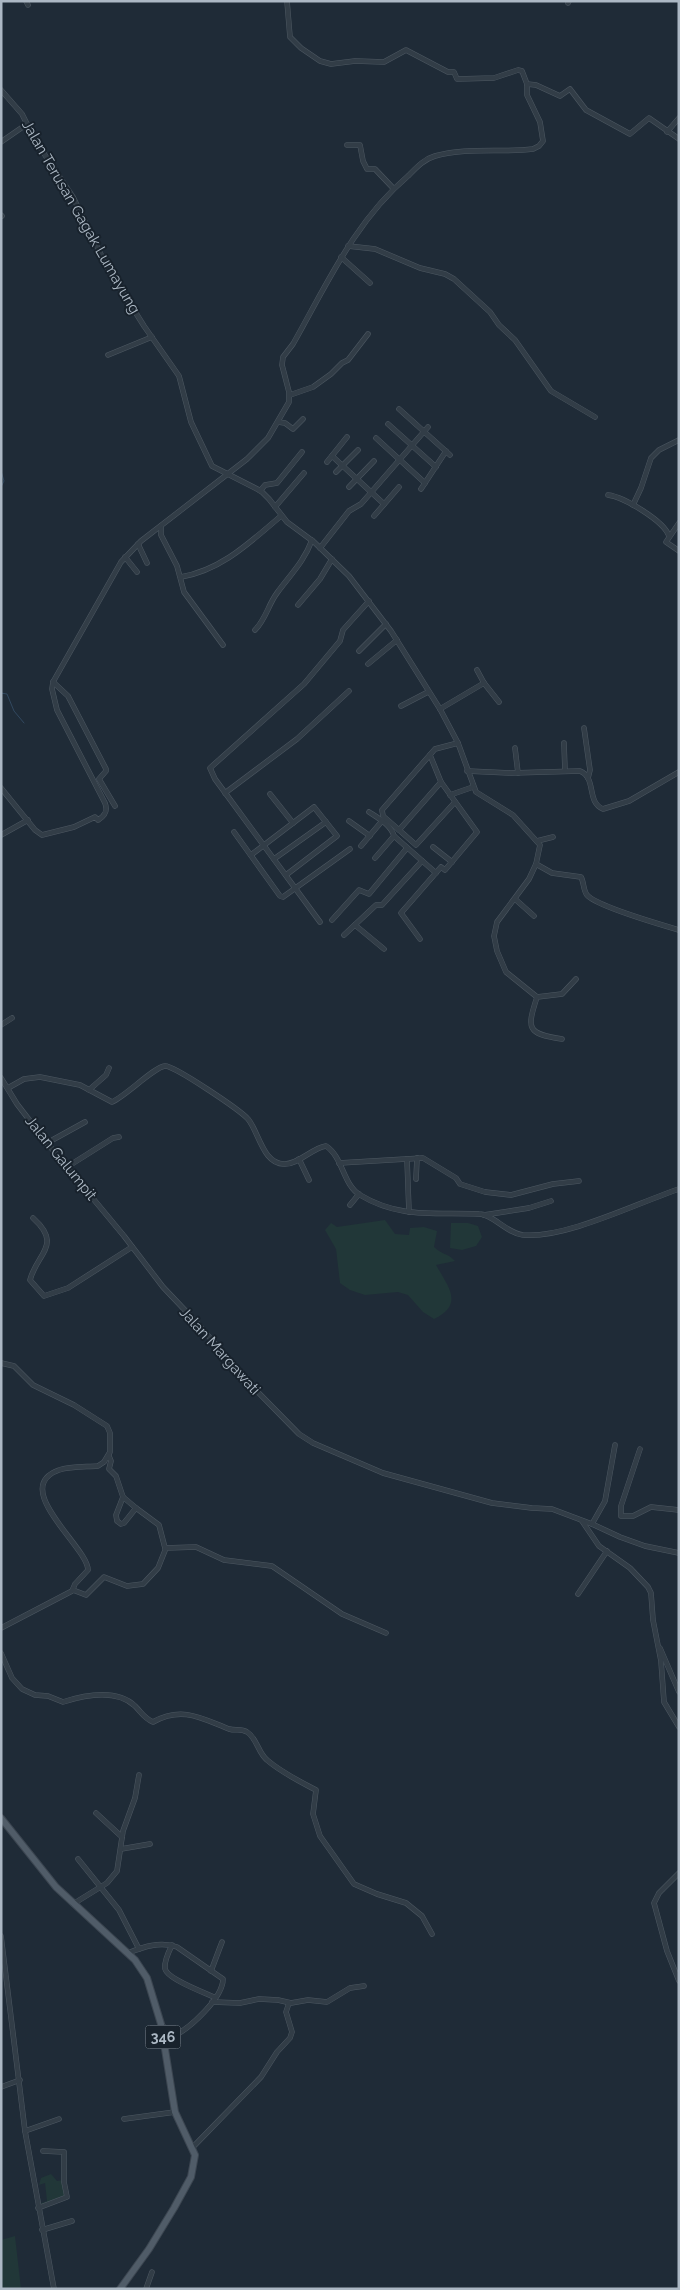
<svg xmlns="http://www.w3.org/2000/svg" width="680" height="2290" font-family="Raleway,sans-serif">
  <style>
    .green { fill: #213738 }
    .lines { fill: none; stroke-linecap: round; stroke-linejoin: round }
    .stream { stroke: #31485f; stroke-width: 1 }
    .street-casing { stroke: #4d5862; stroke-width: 5.5 }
    .primary-casing { stroke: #3c4651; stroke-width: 8 }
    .street { stroke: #323d47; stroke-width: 4.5 }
    .primary { stroke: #505c68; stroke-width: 6 }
    .labels { text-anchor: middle; stroke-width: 4; stroke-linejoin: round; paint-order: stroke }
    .shield { fill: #18222c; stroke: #808b96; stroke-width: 1 }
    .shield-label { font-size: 14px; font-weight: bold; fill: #acb8c4 }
    .street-label { font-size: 15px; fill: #acb8c4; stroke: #18222c }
  </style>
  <rect width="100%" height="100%" fill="#1f2b37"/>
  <g class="green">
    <path d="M385,1220L395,1234L409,1235L410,1228L424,1227L437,1231L434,1247C441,1254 449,1254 455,1261L436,1265C449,1288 464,1304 434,1319L423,1312L408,1295L398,1292L365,1295L350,1290L340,1283L336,1249L325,1230L331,1223L337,1227Z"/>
    <path d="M451,1223H468L478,1226L482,1237L476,1246L462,1250L450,1248Z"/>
    <path d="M51,2174L57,2181L63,2180L66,2196L39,2207V2204L47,2201L45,2183L39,2185L41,2178Z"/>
    <path d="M15,2236L21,2289H1V2240Z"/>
  </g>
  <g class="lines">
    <g class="stream">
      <path d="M1,471L4,481L1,487"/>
      <path d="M1,693L7,694L14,711L24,723"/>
    </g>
    <g class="street-casing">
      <g id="street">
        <path d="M26,1L28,5"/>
        <path d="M568,3L569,1"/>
        <path d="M527,84L536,85L560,96L570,89L586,110L630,134L649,118L679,139"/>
        <path d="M1,90L22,114L35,140L73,197L107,267L144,326L179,376L191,422L212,466L261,491L269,499L287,522L314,542L349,576L391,631L440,709L458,743L476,792L513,815L540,845L536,864L529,879L497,922L494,936L497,951L506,972L537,997C527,1028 526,1034 562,1039"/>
        <path d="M667,132L679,118"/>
        <path d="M1,142L27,124"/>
        <path d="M347,145H360L363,161L367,169H375L393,188"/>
        <path d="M1,215L2,216"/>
        <path d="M348,246L375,249L420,268L445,274L454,279L490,312L499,325L515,340L551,391L595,417"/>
        <path d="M341,257L370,283"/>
        <path d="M108,355L152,337"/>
        <path d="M290,395L313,387L331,374L342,363L348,360L368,334"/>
        <path d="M399,409L450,455"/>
        <path d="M278,422L285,423L293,429L303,419"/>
        <path d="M388,424L436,467"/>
        <path d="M376,438L425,483"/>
        <path d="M332,456L384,504"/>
        <path d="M327,462L347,437"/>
        <path d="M336,472L358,450"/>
        <path d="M349,487L374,461"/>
        <path d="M421,489L446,451"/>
        <path d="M260,491L265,485L277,483L302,452"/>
        <path d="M608,495C624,497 664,521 669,536"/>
        <path d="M633,505L641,488L651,458L659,450L679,440"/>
        <path d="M275,507L304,473"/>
        <path d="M374,516L399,487"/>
        <path d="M161,526V535L177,566L184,592L223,645"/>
        <path d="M138,544L147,563"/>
        <path d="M320,548L349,511L361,504L428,427"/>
        <path d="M679,551L666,542L679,523"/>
        <path d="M125,557L137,572"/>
        <path d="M181,577C222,570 250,542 281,516"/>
        <path d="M298,605L320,579L332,559"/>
        <path d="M255,630C266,619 268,605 277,593C290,575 304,562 312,540"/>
        <path d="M359,651L386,624"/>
        <path d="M368,664L397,640"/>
        <path d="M477,670L484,683L499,702"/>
        <path d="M53,682L68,696L106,769V771L99,779L115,806"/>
        <path d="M401,706L428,692"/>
        <path d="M440,709L484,683"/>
        <path d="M584,728L590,770L588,778"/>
        <path d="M564,743L565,771"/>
        <path d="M515,748L518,773"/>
        <path d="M467,771L511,773L580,771C597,778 586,802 603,809L629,801L679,772"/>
        <path d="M441,782L399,830L383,816L382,810L435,749L458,743"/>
        <path d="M1,788L35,830L42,835L74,827L95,817L98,820C105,816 108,811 105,803L57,710L52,689L53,682L121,562L141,541L247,459L268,438L289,402V392L282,365L283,357L293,344C327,284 355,221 408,176C416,168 424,159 435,156C467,147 501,153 533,149L539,146L543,141L540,122L527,95V84L522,71L518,70L494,78L457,79L454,72H448L406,50L384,62L355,61L331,64L320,61L301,48L290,37L287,1"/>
        <path d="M225,793L297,739L349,691"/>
        <path d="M270,794L293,823"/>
        <path d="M450,795L473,787"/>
        <path d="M369,812C378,818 391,825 394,836L436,873"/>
        <path d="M349,821L370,836"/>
        <path d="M399,830L416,845L455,802"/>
        <path d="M234,832L280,896L283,897L350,849"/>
        <path d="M1,835L28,820"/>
        <path d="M537,841L553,837"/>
        <path d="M361,846L382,821"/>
        <path d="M433,847L452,862"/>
        <path d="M251,855L314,807L337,836L286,875"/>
        <path d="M375,858L394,836"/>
        <path d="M274,859L326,822"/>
        <path d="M536,864L552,873L581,877C584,882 583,890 587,895C596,906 662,925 679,930"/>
        <path d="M515,899L534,916"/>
        <path d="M332,920L359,890L369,894L407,848"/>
        <path d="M320,922L215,779L210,768L304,684L340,641L343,630L369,601"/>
        <path d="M355,925L384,949"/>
        <path d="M344,935L376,905H382L422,861"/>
        <path d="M420,939L401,913L441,867L445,870L477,832L441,782L430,755"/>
        <path d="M537,997L562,994L576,979"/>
        <path d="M1,1025L12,1018"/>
        <path d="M1,1078L17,1104L47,1143L124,1236L163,1287L199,1325L246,1380L299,1434L313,1443L383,1473L492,1503L532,1508L552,1509L592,1524L620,1537L645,1546L679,1553"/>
        <path d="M8,1088L24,1079L40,1077L80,1085L112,1102C126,1096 154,1067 165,1066C175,1066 240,1110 248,1119C259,1132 263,1165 285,1164C299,1164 312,1148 326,1146C343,1157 343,1185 360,1195C400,1219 435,1212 479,1214C493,1214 506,1233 523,1235C565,1239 637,1203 679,1189"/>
        <path d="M89,1090L106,1075L109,1068"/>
        <path d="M47,1143L85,1122"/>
        <path d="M299,1159L309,1180"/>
        <path d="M407,1159L409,1212"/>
        <path d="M339,1163L423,1158L456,1178L460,1184L485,1192L511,1195L553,1184L579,1181"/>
        <path d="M67,1167L113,1138L119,1137"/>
        <path d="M416,1179L417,1158"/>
        <path d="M350,1205L359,1194"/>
        <path d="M484,1215L529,1208L551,1201"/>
        <path d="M33,1218C63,1245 37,1253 30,1280L44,1296L68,1288L132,1247"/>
        <path d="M1,1363L14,1366L33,1385L74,1405L107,1426L110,1433V1452L104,1462L98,1466C85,1467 71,1466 59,1470C9,1488 88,1547 88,1570L75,1584L72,1591L1,1628"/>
        <path d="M640,1449L621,1506V1516H633L651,1507L679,1510"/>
        <path d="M109,1456L111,1461L109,1469L116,1476L123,1497L116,1515L117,1521L121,1524L124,1523L136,1508L159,1525L165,1548L196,1547L224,1560L272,1566L342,1614L386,1633"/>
        <path d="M123,1497L136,1508"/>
        <path d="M582,1521L599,1546L630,1568L648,1587L651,1593L653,1620L661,1661L664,1702L679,1727"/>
        <path d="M592,1524L605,1501L615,1445"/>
        <path d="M73,1590L86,1595L104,1577L127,1586L143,1584L158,1568L166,1548"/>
        <path d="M578,1594L607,1551"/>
        <path d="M660,1648L679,1692"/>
        <path d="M1,1653L12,1678L22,1689L35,1695L48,1696L63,1702C85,1695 117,1689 135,1706C142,1713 144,1718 153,1722C182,1706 201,1718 229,1729C236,1731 241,1728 247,1732C257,1738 258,1753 267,1760C282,1773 299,1781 316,1790L313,1814L320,1836L354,1884L377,1894L406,1903L422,1916L432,1934"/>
        <path d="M96,1813L122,1837"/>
        <path d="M121,1849L150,1844"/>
        <path d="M78,1859L119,1910L139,1949"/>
        <path d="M679,1873L659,1893L654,1903L667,1951L679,1981"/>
        <path d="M73,1904L107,1883L117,1871L123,1831L135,1798L139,1775"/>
        <path d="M1,1936L25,2131L54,2289"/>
        <path d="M172,1945C169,1951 164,1961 165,1968C165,1978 205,1993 214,1997"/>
        <path d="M128,1953C143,1947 160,1941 177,1947L223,1979C223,1998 190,2028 174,2036H171L163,2026"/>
        <path d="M211,1971L222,1942"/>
        <path d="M212,2002L240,2003L259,1999L278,2000L291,2003L308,2000L327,2002L350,1988L364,1986"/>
        <path d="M1,2087L20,2080"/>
        <path d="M124,2119L175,2112"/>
        <path d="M25,2131L59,2119"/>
        <path d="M193,2147L261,2077L277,2052L290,2038L292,2032L286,2012L289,2003"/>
        <path d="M38,2208L67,2197L64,2182V2152L43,2151"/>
        <path d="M42,2230L72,2221"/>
        <path d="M146,2289L152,2272"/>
      </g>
    </g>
    <g class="primary-casing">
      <path id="primary" d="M1,1818L56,1887L135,1960L147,1978L161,2024L175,2112L195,2155L191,2177L174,2208L149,2249L120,2289"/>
    </g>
    <use href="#street" class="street"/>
    <use href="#primary" class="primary"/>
  </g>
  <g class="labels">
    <rect class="shield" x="145.5" y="2025.5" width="35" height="23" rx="4"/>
    <g class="shield-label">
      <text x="163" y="2042">346</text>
    </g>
    <g class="street-label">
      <text transform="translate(81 217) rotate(60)" y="5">Jalan Terusan Gagak Lumayung</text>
      <text transform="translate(61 1158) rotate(51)" y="5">Jalan Galumpit</text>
      <text transform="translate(220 1351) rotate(48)" y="5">Jalan Margawati</text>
    </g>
  </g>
  <rect width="680" height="2290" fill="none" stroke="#acb8c4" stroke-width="5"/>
</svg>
